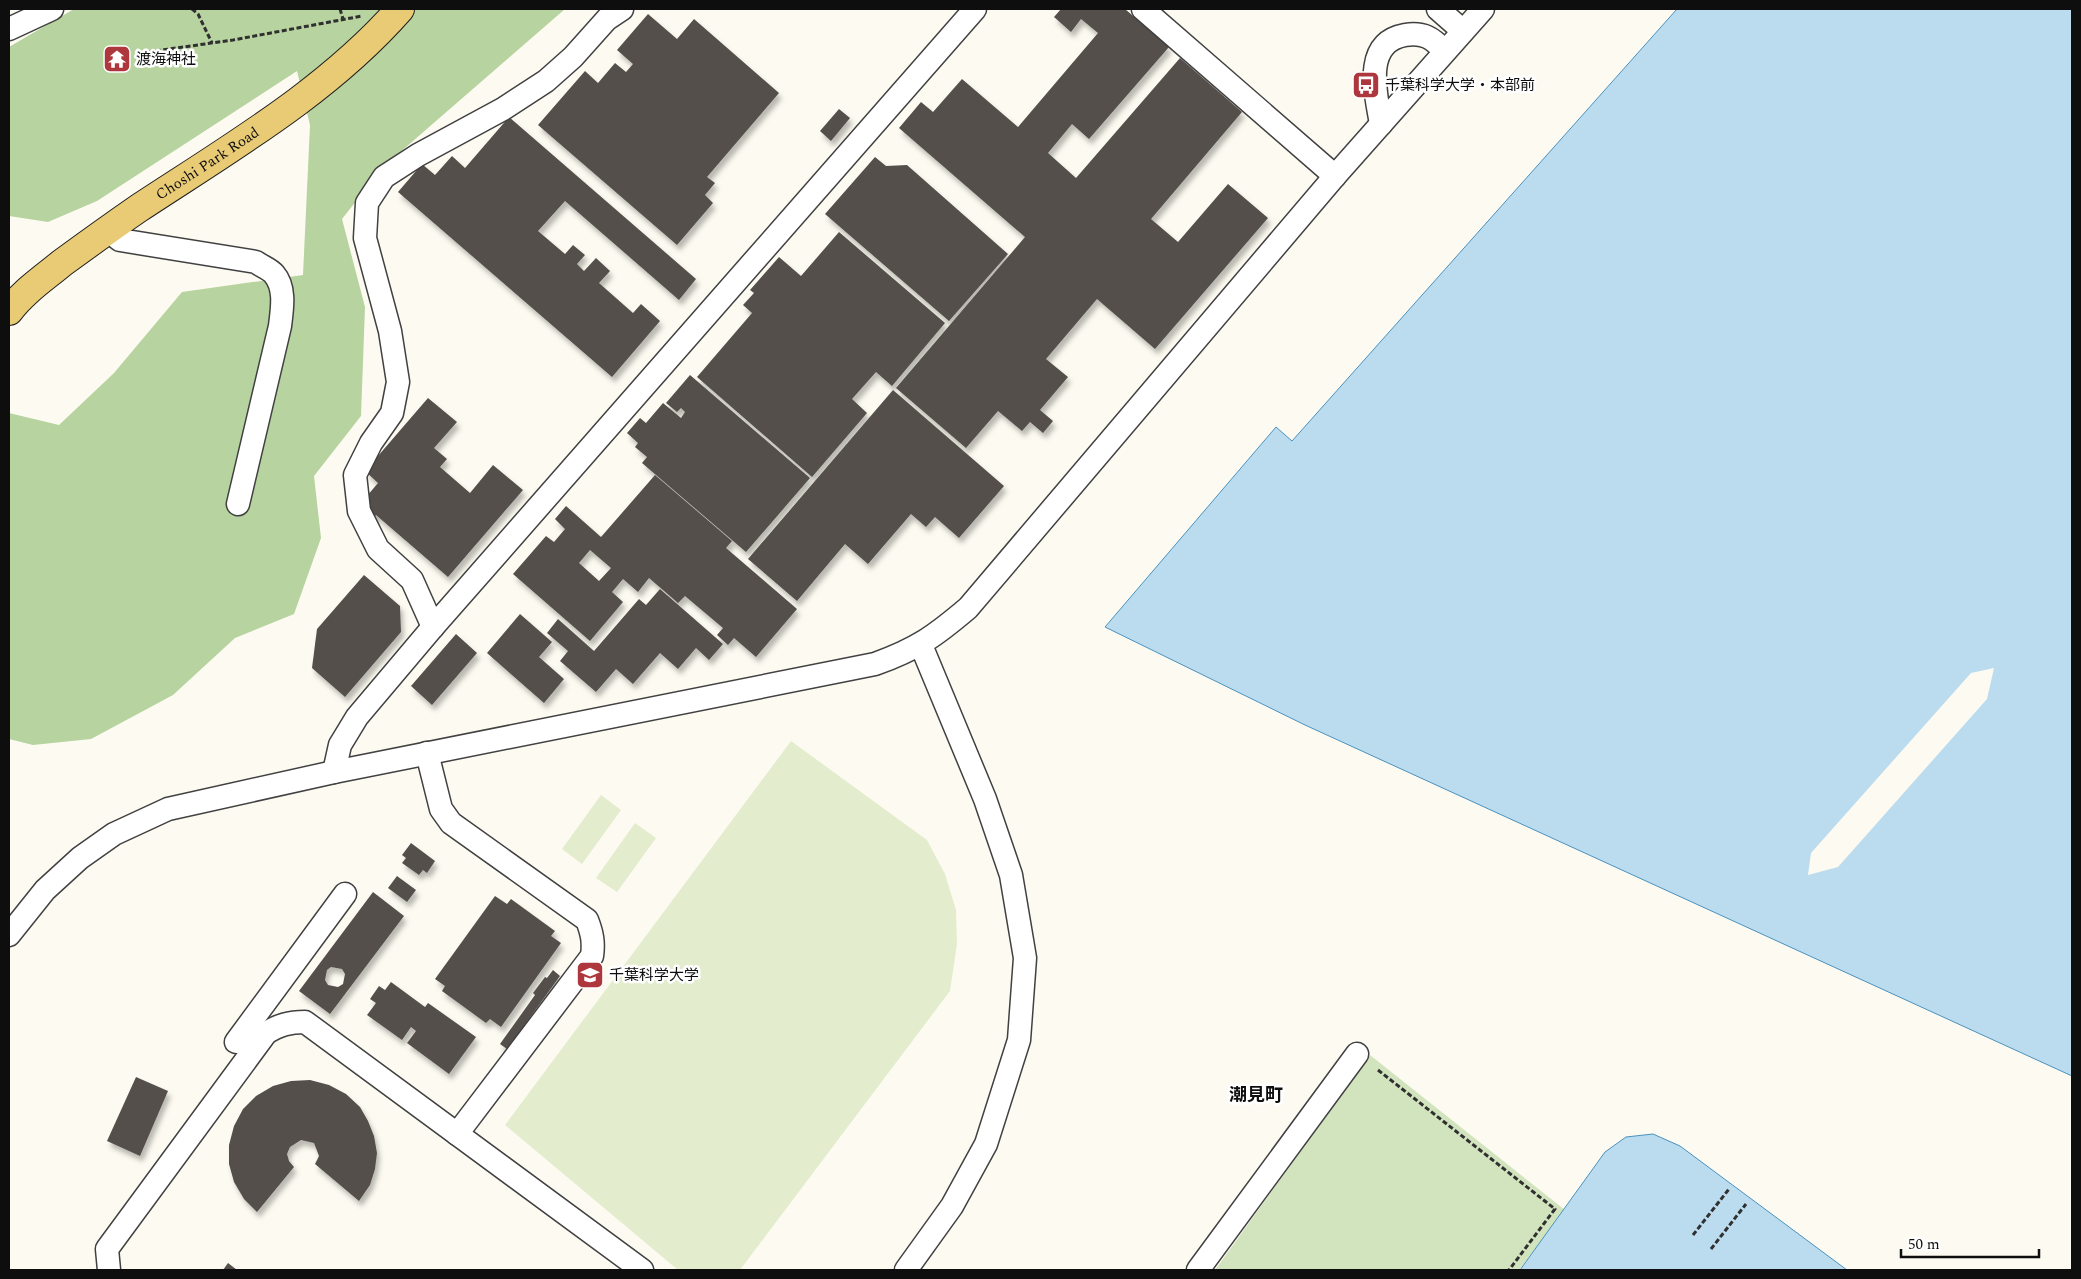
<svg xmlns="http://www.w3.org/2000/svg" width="2081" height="1279" font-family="Spectral,'Noto Sans JP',serif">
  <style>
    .green { fill: #d2e4be }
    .forest { fill: #b7d39f }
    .pitch { fill: #e3edce }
    .water { fill: #bbdcef; stroke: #4a91be }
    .pier { fill: #fdfbf1 }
    .building { fill: #554f4c; fill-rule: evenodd; filter: url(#shadow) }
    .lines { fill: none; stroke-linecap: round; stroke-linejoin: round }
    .minor-casing { stroke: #414141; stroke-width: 25 }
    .major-casing { stroke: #1f1f1f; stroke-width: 30 }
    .path { stroke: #303030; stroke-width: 3; stroke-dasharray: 5 2.5; stroke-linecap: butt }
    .minor { stroke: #fff; stroke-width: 22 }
    .major { stroke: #e9cb75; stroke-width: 28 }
    .labels { text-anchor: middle; stroke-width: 5; stroke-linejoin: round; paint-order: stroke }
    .poi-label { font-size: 15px; fill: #0e0e0e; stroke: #fff; text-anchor: start }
    .street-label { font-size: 15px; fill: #0e0e0e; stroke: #fff }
    .quarter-label { font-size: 18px; font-weight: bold; fill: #0e0e0e; stroke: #fff }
  </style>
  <defs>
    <filter id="shadow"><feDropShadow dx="3" dy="5.5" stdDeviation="2.5" flood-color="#0004"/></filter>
  </defs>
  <rect width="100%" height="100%" fill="#fdfbf1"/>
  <path class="green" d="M1370,1055L1565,1210L1519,1270H1215Z"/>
  <path class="forest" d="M74,9H565L383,167L342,219L365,307L361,416L314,476L321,538L294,614L235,638L173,695L91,739L33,745L9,739V413L59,425L114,373L182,292L303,275L310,125L297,71L97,201L48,222L9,216V47Z"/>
  <g class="pitch">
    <path d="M791,741L927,840L945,874L956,910L957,944L950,991L740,1270H678L505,1125Z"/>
    <path d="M601,795L621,810L582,864L562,849Z"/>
    <path d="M635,823L656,838L617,892L596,878Z"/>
  </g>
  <g class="water">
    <path d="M1677,9H2072V1076L1305,725L1105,627L1276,427L1292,441Z"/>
    <path d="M1653,1134L1680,1146L1847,1270H1520L1605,1152L1626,1137Z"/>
  </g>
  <path class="pier" d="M1994,668L1987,699L1838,867L1808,875L1811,853L1971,673Z"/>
  <g class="building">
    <path d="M1061,9H1125L1169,47L1089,139L1072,124L1048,153L1076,178L1180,58L1242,112L1151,219L1178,242L1228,184L1268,218L1155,349L1097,299L1046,359L1068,377L1040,410L1053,421L1043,433L1030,422L1022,431L998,411L966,448L896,388L1025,237L899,128L921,102L933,112L962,79L1018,127L1098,33L1081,19L1071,32L1054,17Z"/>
    <path d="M648,14L677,39L694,19L779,93L707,177L715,183L705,195L713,203L677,245L538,125L585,71L598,83L615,63L626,72L633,64L617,50Z"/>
    <path d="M839,109L850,118L831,141L820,131Z"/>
    <path d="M509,117L696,279L679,300L565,201L538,231L565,254L573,245L585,255L577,264L584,271L596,258L610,271L599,283L633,313L641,304L660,321L612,377L398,192L422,164L435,175L452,156L465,168Z"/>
    <path d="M875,157L886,166L907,165L1008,254L949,321L825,214Z"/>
    <path d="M839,232L945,323L892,386L876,372L852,399L867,413L812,477L697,377L752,313L743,305L754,293L750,290L779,257L801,276Z"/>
    <path d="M690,375L810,478L746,552L642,463L647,457L635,447L638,443L627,433L640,418L646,423L663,403L681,418L685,412L681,408L677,412L666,403Z"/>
    <path d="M893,390L1004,486L959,538L935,517L926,527L911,514L868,564L845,544L797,601L748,559Z"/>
    <path d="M428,398L457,422L434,448L447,459L440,467L470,493L493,465L523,490L448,577L376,515L370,522L361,503L378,483L365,471Z"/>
    <path d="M655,475L732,541L726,548L797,609L756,657L734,638L728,645L717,635L723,628L685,596L678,603L649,578L638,592L623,579L612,592L623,602L590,641L513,574L546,536L554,542L565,529L555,519L566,506L601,537ZM590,550L611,568L599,581L579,563Z"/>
    <path d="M364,575L400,606L401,632L345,697L312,668L317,629Z"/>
    <path d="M660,589L723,644L709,660L696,648L678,669L660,653L633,684L616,669L596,692L560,661L568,651L547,633L558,619L594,651L639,599L646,605Z"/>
    <path d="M520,614L552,642L539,657L564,679L544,703L487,653Z"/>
    <path d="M456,634L477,653L432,705L411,686Z"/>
    <path d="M411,843L435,861L427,873L423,870L419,875L402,863L406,858L402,855Z"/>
    <path d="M397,876L416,890L407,902L388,888Z"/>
    <path d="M373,892L404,916L330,1014L299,991ZM331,967L342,969L345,974L343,984L338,987L328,985L325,980L327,970Z"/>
    <path d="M495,896L507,904L511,899L555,931L551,936L561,943L501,1027L490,1019L486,1023L442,991L445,986L435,979Z"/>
    <path d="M553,970L560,976L507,1049L500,1044L535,995L533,993L545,977L547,978Z"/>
    <path d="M391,982L425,1007L428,1003L476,1037L449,1074L407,1043L416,1031L411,1027L402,1040L367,1015L376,1003L370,999L379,986L385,990Z"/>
    <path d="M136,1077L168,1091L140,1156L107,1141Z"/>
    <path d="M310,1080L329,1085L346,1094L360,1107L368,1121L374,1136L377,1153L375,1169L370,1185L359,1201L315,1164L319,1156L314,1143L301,1140L290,1147L287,1154L289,1161L294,1167L257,1212L244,1199L234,1182L229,1164V1145L234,1126L243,1109L256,1096L273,1086L291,1081Z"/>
    <path d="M228,1263L237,1270H223Z"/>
  </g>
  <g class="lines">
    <g class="minor-casing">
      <g id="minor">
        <path d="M1143,9L1335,176"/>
        <path d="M1438,9L1463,31"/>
        <path d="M9,29L52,9"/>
        <path d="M1381,124C1376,94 1362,43 1405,35C1424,32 1432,38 1445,51"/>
        <path d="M107,230L120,240L256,262C261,266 270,269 274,274C286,288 282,309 280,326L238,504"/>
        <path d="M433,627L412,580L378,549L359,511L355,475L371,443L392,413L398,382L390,331L365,238L367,203L384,177L418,155L503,109L546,81L573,57L607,19L622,9"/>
        <path d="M427,753L441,809L451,823L587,920C592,933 594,942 592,956L457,1134"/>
        <path d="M334,772L340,745L357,717L433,627L975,9"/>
        <path d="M9,935L45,890L80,858L114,834L168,809L334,772L875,664C917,649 935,636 968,608L1335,176L1483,9"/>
        <path d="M236,1042L345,894"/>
        <path d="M109,1270L107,1249L266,1033C279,1025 289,1022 305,1022L642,1270"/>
        <path d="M906,1270L952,1206L986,1144L1019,1040L1025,958L1011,875L985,799L921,645"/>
        <path d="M1198,1270L1357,1054"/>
      </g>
    </g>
    <g class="major-casing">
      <g id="major">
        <path id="s1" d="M9,311C23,292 44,278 62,263C88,244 113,226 139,208C230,148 327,92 400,9"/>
      </g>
    </g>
    <g class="path">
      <path d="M192,9L198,14L212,43"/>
      <path d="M340,9L343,19"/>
      <path d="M141,53L233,40L362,16"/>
      <path d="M1378,1070L1555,1209L1509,1270"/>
      <path d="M1693,1235L1729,1189"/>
      <path d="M1711,1249L1746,1204"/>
    </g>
    <use href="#minor" class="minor"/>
    <use href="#major" class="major"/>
  </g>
  <defs>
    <g id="temple-square" transform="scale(1.4375)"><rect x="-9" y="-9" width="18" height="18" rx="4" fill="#ae363d" stroke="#fff"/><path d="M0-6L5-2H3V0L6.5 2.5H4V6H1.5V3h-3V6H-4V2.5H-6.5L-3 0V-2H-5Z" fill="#fff"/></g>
    <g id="bus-square" transform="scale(1.4375)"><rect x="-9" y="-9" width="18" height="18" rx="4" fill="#ae363d" stroke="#fff"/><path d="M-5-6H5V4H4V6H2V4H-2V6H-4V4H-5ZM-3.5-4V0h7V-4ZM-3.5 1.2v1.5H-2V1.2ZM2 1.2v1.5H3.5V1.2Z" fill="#fff"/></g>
    <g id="university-square" transform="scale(1.4375)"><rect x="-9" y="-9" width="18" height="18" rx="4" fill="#ae363d" stroke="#fff"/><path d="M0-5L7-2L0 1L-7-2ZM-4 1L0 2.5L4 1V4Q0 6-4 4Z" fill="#fff"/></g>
  </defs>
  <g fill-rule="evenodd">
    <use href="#temple-square" x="117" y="59"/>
    <use href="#bus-square" x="1366" y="85"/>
    <use href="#university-square" x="590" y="975"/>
  </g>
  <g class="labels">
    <g class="poi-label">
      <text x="136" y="64">渡海神社</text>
      <text x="1385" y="90">千葉科学大学・本部前</text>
      <text x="609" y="980">千葉科学大学</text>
    </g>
    <g class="street-label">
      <text dy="5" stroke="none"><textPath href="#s1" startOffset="248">Choshi Park Road</textPath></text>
    </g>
    <g class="quarter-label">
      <text x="1256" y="1101">潮見町</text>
    </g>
  </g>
  <rect width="2081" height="1279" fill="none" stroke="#0e0e0e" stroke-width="20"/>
  <path d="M1901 1249v8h138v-8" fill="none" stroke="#0e0e0e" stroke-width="2.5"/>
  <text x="1908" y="1249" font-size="15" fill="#0e0e0e" stroke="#ffffff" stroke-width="4" paint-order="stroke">50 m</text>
</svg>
